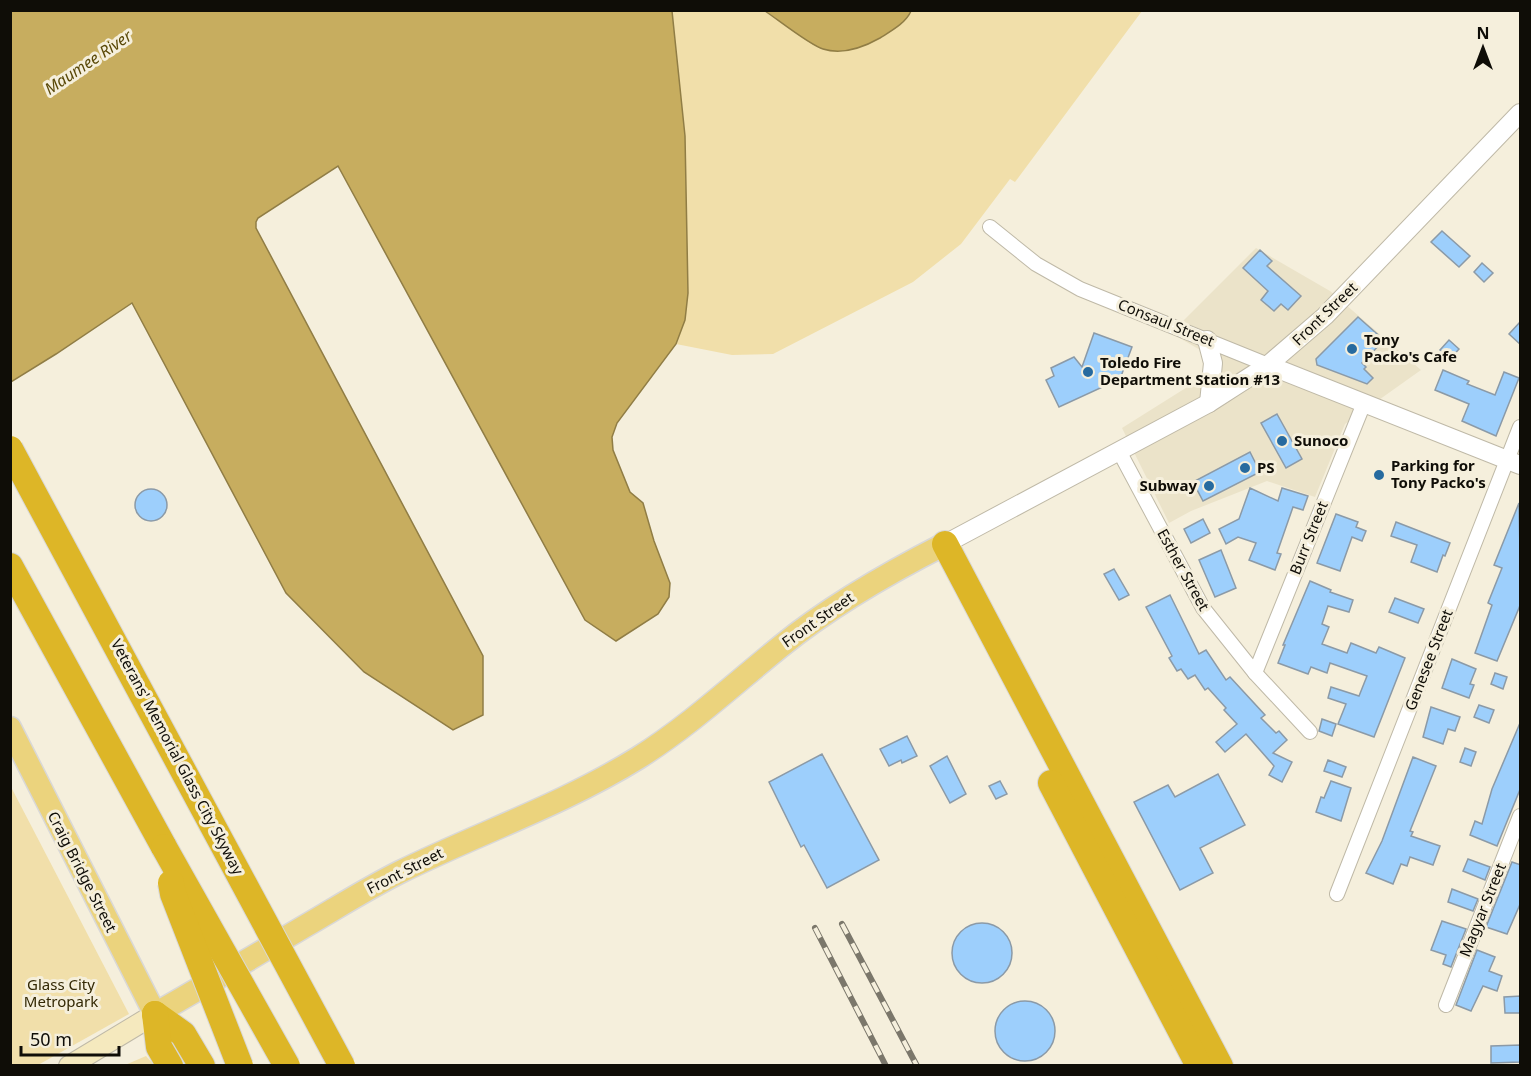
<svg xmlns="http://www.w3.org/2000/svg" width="1531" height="1076" font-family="'Noto Sans',sans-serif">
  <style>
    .built { fill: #ebe3c9 }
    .green { fill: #f1dfaa }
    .water { fill: #c7ad5f; stroke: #907d45; stroke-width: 1.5 }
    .building { fill: #9dcffc; stroke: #8b9aa7; stroke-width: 1.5 }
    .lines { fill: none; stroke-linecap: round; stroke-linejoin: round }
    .minor-casing { stroke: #bfb9a7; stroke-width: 16 }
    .tertiary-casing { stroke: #bfb9a7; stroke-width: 20 }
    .secondary-casing { stroke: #bfb9a7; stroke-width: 22 }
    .primary-casing { stroke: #d9d8d7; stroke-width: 25 }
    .motorway-casing { stroke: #d9d8d7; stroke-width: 28 }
    .minor { stroke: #fff; stroke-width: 14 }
    .tertiary { stroke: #fff; stroke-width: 18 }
    .secondary { stroke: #f5e9be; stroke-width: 20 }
    .primary { stroke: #ebd37d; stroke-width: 22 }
    .motorway { stroke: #ddb627; stroke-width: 26 }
    .rail-casing { stroke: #7b776b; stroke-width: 6 }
    .rail { stroke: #f5efdc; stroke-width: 4; stroke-dasharray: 11; stroke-linecap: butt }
    .motorway-bridge-casing { stroke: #d9d8d7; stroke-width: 28; stroke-linecap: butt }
    .motorway-bridge { stroke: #ddb627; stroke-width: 26 }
    .poi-dot { fill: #266a9f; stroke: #f5efdc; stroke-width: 2 }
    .labels { text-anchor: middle; stroke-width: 6; stroke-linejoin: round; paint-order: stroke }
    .street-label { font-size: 15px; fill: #0f0d07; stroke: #f5efdc }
    .poi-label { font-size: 15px; font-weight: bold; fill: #0f0d07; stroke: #f5efdc; text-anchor: start }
    .park-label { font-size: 15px; fill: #332804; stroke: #f5efdc }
    .water-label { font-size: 16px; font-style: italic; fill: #594807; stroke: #f5efdc }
  </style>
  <rect width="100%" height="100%" fill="#f5efdc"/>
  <path class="built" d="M1256,248L1330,291L1421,370L1345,424L1315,497L1267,481L1191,511L1169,523L1122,428L1208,374L1207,354L1171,333Z"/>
  <g class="green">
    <path d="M672,11H764L822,49L909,16L911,11H1142L1015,182L1010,179L961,244L913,282L773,354L732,355L676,344L685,320L688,293L685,136Z"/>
    <path d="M10,785L129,1014L38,1065H11Z"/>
    <path d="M146,1056L154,1065H125Z"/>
  </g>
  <g class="water">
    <path d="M11,10L672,11L685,136L688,293L685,320L676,344L617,423L612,437L613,450L630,492L643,503L654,541L670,583L669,597L658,614L616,641L585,620L338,166L258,218L256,222V228L483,656V715L453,730L364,672L286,593L132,303L56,354L11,382Z"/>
    <path d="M765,11H764H911C906,23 891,31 880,38C864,47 842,55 823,49C811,46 777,19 765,11Z"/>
  </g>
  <g class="building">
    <path d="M1442,231L1470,256L1459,267L1431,242Z"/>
    <path d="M1260,250L1272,261L1267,266L1301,296L1288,310L1281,304L1274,311L1261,300L1268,291L1243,268Z"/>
    <path d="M1482,263L1493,273L1484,282L1474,272Z"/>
    <path d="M1358,317L1384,340L1362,363L1366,367L1364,369L1373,378L1367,384L1317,365L1316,359Z"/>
    <path d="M1521,321V345L1509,334Z"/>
    <path d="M1094,333L1132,347L1120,379L1059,407L1046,380L1054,376L1051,368L1074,357L1082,367Z"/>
    <path d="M1449,340L1459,349L1450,359L1440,350Z"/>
    <path d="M1443,370L1469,381L1467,384L1495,395L1504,372L1519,378L1496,436L1462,421L1469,404L1435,390Z"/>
    <path d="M1277,414L1302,459L1286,468L1261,423Z"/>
    <path d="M1250,452L1260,472L1203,501L1193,482Z"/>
    <path d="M1250,488L1278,501L1282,488L1308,496L1303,510L1293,507L1277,553L1281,554L1275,570L1249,560L1256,543L1238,537L1226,544L1219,529L1239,519Z"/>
    <circle cx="151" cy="505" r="16"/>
    <path d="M1519,503L1521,603L1497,661L1475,653L1492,605L1488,603L1502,568L1494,565Z"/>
    <path d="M1336,514L1358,522L1356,527L1366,531L1362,541L1352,537L1340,571L1317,563Z"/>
    <path d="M1203,519L1210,533L1191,543L1184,529Z"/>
    <path d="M1396,522L1450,543L1445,556L1443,555L1437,572L1411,562L1417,545L1391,536Z"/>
    <path d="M1221,550L1236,588L1215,597L1199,560Z"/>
    <path d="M1114,569L1129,595L1119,600L1104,574Z"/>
    <path d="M1310,581L1331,590L1330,592L1353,600L1349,612L1328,606L1322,624L1329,627L1322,644L1347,653L1351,643L1376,653L1379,647L1405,658L1374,737L1338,724L1346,704L1328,698L1331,687L1359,696L1367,676L1330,663L1327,673L1311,667L1308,674L1278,663L1285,645H1283Z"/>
    <path d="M1170,595L1199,654L1206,650L1226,680L1230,677L1265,715L1261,718L1276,733L1279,731L1287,740L1273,753L1292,762L1282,782L1269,775L1274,766L1246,734L1225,752L1216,742L1237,724L1224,710L1226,708L1208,688L1205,690L1195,675L1188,679L1181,669L1177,671L1169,658L1172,656L1146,607Z"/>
    <path d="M1395,598L1424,609L1418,623L1389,612Z"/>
    <path d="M1452,659L1476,669L1470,684L1474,685L1469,698L1442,688Z"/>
    <path d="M1495,673L1507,677L1503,689L1491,684Z"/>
    <path d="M1479,705L1494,710L1489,723L1474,717Z"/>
    <path d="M1431,707L1460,717L1455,731L1448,729L1443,744L1423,737Z"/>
    <path d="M1322,719L1336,724L1332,736L1319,731Z"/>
    <path d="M1520,723L1521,787L1497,846L1470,835L1475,821L1482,824L1492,789Z"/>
    <path d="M907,736L917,756L902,763L901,760L889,766L880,749Z"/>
    <path d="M1465,748L1476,752L1471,766L1460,762Z"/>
    <path d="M822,754L879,860L827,888L804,845L801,847L769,782Z"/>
    <path d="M947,756L966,794L950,803L930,766Z"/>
    <path d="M1413,757L1436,766L1410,831L1413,832L1411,836L1440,846L1433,865L1410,857L1407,866L1401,864L1393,884L1366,873L1382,841Z"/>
    <path d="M1328,760L1346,767L1342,777L1324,771Z"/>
    <path d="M1218,774L1245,825L1200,848L1213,873L1180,890L1134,802L1168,785L1175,797Z"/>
    <path d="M1000,781L1007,794L996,799L989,786Z"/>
    <path d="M1331,781L1351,788L1341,821L1316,812L1321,797L1324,798Z"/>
    <path d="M1468,859L1490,867L1485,880L1463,871Z"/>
    <path d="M1512,862L1521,865V902L1507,934L1486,927Z"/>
    <path d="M1452,889L1478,899L1473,911L1448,902Z"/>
    <path d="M1442,921L1466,929L1451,967L1443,964L1446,955L1431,950Z"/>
    <circle cx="982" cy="953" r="30"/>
    <path d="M1477,950L1495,957L1489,971L1502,976L1497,991L1483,986L1471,1011L1456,1005Z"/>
    <path d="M1521,996V1013H1505L1504,997Z"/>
    <circle cx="1025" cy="1031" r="30"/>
    <path d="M1521,1045V1062L1491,1063V1046Z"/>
  </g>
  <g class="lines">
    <g class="minor-casing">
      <g id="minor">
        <path d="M990,227L1036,264L1080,289L1268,365"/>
        <path d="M1119,451L1203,608L1255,673L1310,732"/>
        <path d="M1255,673L1364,403"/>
        <path d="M1337,894L1520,427"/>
        <path d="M1446,1005L1520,816"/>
      </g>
    </g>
    <g class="tertiary-casing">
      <g id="tertiary">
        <path d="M1207,340L1213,363L1209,403"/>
        <path d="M1268,365L1520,465"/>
        <path d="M945,544L1209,403L1268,365L1325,316L1520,113"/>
      </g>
    </g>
    <g class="secondary-casing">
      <path id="secondary" d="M69,1066L155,1014"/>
    </g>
    <g class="primary-casing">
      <path id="primary" d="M10,728L155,1014C206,985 256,955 307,925C338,907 368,888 400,872C479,833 562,805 638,758C689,726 733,685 780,647C830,606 888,573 945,544"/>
    </g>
    <g class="motorway-casing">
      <g id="motorway">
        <path d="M945,544L1220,1066"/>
        <path d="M10,566L164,847"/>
        <path d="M1051,783L1199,1066"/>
        <path d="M155,1014L183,1034L202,1066"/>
        <path d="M155,1014L159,1047L170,1066"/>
      </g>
    </g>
    <use href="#minor" class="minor"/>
    <use href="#tertiary" class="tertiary"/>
    <use href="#secondary" class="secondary"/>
    <use href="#primary" class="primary"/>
    <use href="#motorway" class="motorway"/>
    <g class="rail-casing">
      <g id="rail">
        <path d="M842,924L917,1066"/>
        <path d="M815,928L886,1066"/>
      </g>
    </g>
    <use href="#rail" class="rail"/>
    <g class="motorway-bridge-casing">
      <g id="motorway-bridge">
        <path d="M10,449L342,1066"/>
        <path d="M164,847L287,1066"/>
        <path d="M171,883L173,894L240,1066"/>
      </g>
    </g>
    <use href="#motorway-bridge" class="motorway-bridge"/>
  </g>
  <g class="poi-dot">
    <circle cx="1352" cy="349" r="6"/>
    <circle cx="1088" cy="372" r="6"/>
    <circle cx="1282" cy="441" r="6"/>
    <circle cx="1245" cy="468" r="6"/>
    <circle cx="1379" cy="475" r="6"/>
    <circle cx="1209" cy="486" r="6"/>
  </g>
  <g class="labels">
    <g class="street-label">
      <text transform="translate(1325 314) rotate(-44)" y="5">Front Street</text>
      <text transform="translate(1166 323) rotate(22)" y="5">Consaul Street</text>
      <text transform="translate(1309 538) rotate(-68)" y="5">Burr Street</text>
      <text transform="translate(1183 570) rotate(61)" y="5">Esther Street</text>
      <text transform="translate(818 620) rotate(-35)" y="5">Front Street</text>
      <text transform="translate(1429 660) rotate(-69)" y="5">Genesee Street</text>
      <text transform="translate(177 757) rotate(62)" y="5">Veterans' Memorial Glass City Skyway</text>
      <text transform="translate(405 871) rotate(-27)" y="5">Front Street</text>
      <text transform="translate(82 872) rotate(63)" y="5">Craig Bridge Street</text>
      <text transform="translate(1483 910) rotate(-68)" y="5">Magyar Street</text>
    </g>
    <g class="poi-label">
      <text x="1364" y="345">Tony<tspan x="1364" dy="17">Packo's Cafe</tspan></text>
      <text x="1100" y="368">Toledo Fire<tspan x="1100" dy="17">Department Station #13</tspan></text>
      <text x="1294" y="446">Sunoco</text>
      <text x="1391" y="471">Parking for<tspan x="1391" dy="17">Tony Packo's</tspan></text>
      <text x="1257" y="473">PS</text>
      <text x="1197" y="491" text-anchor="end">Subway</text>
    </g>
    <g class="park-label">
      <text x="61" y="990">Glass City<tspan x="61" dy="17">Metropark</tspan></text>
    </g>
    <g class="water-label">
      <text transform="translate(88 62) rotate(-34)" y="6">Maumee River</text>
    </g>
  </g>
  <rect width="1531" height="1076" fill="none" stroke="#0f0d07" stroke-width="24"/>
  <g transform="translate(1483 48)" stroke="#f5efdc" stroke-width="4.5" paint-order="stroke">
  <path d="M0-4.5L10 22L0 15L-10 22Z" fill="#0f0d07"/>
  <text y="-9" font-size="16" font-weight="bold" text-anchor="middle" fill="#0f0d07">N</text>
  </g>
  <path d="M21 1046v9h98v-9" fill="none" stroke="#0f0d07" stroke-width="3"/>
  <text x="30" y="1046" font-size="18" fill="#0f0d07" stroke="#f5efdc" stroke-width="4.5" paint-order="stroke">50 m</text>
</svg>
